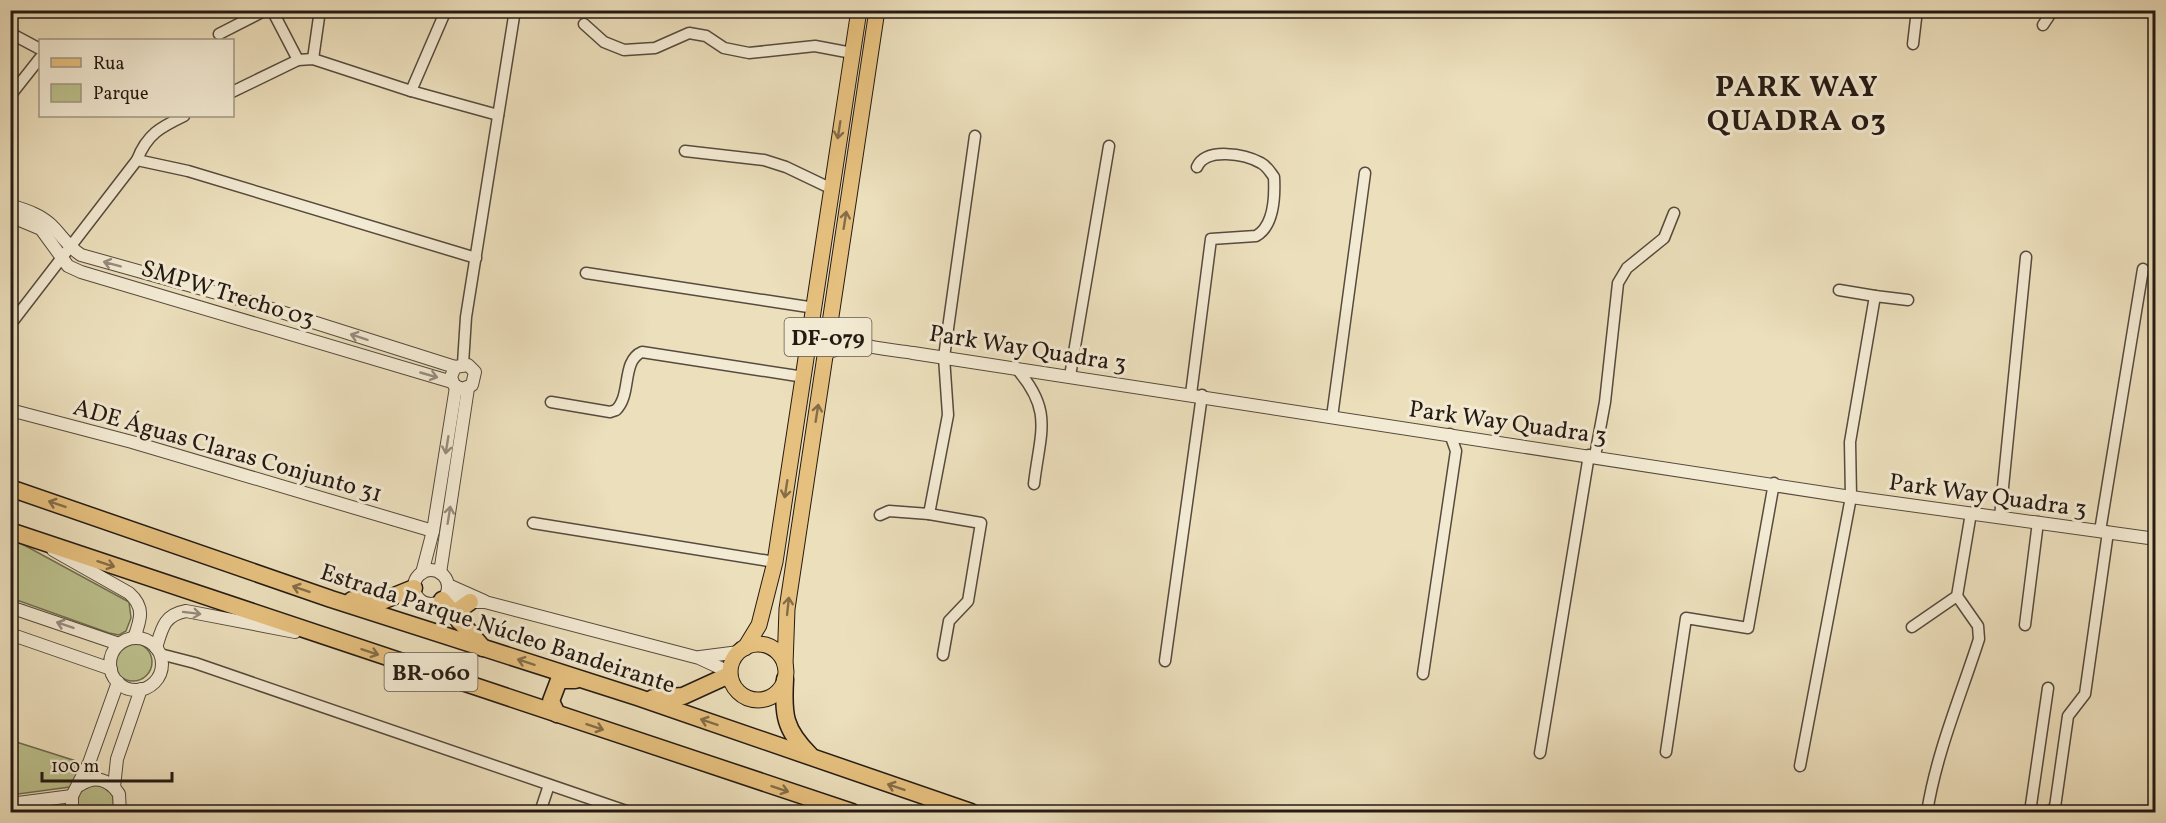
<svg xmlns="http://www.w3.org/2000/svg" width="2166" height="823" font-family="Vollkorn,serif">
  <style>
    .green { fill: #bcc18d; stroke: #706e50; stroke-width: 1.5 }
    .lines { fill: none; stroke-linecap: round; stroke-linejoin: round }
    .minor-casing { stroke: #564b3d; stroke-width: 13 }
    .tertiary-casing { stroke: #564b3d; stroke-width: 14 }
    .primary-casing { stroke: #241a13; stroke-width: 17 }
    .trunk-casing { stroke: #241a13; stroke-width: 19 }
    .minor { stroke: #f3ead3; stroke-width: 10 }
    .tertiary { stroke: #f3ead3; stroke-width: 12 }
    .primary { stroke: #e6c07e; stroke-width: 15 }
    .trunk { stroke: #e6c07e; stroke-width: 16 }
    .oneway { stroke: #856d48 }
    .oneway2 { stroke: #968c7d }
    .labels { text-anchor: middle; stroke-width: 6; stroke-linejoin: round; paint-order: stroke }
    .shield { fill: #f3ead3; stroke: #62584d; stroke-width: 1.5 }
    .shield-label { font-size: 22px; font-weight: bold; fill: #241a13 }
    .street-label { font-size: 24px; fill: #241a13; stroke: #f3ead3 }
    .district-label { font-size: 30px; font-weight: bold; letter-spacing: 1.5px; fill: #241a13; stroke: #f3ead3 }
  </style>
  <rect width="100%" height="100%" fill="#ecdfbc"/>
  <filter id="stains"><feTurbulence type="fractalNoise" baseFrequency=".00333" numOctaves="4"/><feColorMatrix values="0 0 0 0 .2 0 0 0 0 .09 0 0 0 0 .02 0 0 0 .5 -.17"/></filter>
  <radialGradient id="worn" r=".72"><stop offset=".6" stop-color="#630" stop-opacity="0"/><stop offset="1" stop-color="#630" stop-opacity=".3"/></radialGradient>
  <g class="green">
    <path d="M11,538L129,602L131,618L126,631L119,635L109,633L11,598Z"/>
    <circle cx="133" cy="662" r="19"/>
    <path d="M10,740L76,761L82,768L70,787L11,795Z"/>
    <path d="M95,783L113,792L114,812L77,811L79,792Z"/>
  </g>
  <g class="lines">
    <g class="minor-casing">
      <g id="minor">
        <path d="M272,10L298,60"/>
        <path d="M584,24L604,42L624,50L655,48L689,33L706,36L724,48L749,53L815,46L852,53"/>
        <path d="M2043,25L2053,10"/>
        <path d="M10,33L40,49"/>
        <path d="M219,34L266,10"/>
        <path d="M1913,44L1917,10"/>
        <path d="M313,59L320,10"/>
        <path d="M411,91L446,10"/>
        <path d="M232,92L298,60L313,59L411,91L498,115"/>
        <path d="M10,96L40,58"/>
        <path d="M685,151L764,160L786,167L830,188"/>
        <path d="M137,160L188,171L476,258"/>
        <path d="M586,273L815,308"/>
        <path d="M1839,290L1875,296"/>
        <path d="M10,325L137,160C147,134 161,127 184,116"/>
        <path d="M463,364L466,317L515,10"/>
        <path d="M1016,368C1054,411 1040,432 1034,484"/>
        <path d="M1070,376L1109,146"/>
        <path d="M1191,394L1211,239L1256,236C1274,226 1275,196 1274,177C1270,172 1267,166 1261,163C1245,154 1206,147 1197,167"/>
        <path d="M551,402L610,412L616,410C632,395 621,361 642,352L804,377"/>
        <path d="M1332,417L1365,173"/>
        <path d="M1595,456L1605,402L1618,283L1627,268L1664,238L1674,213"/>
        <path d="M929,514L981,523L968,601L949,621L943,655"/>
        <path d="M880,515L889,511L929,514L948,415L944,357L975,136"/>
        <path d="M2000,517L2026,257"/>
        <path d="M533,523L775,562"/>
        <path d="M2100,531L2143,269"/>
        <path d="M2025,625L2038,522"/>
        <path d="M1912,627L1957,596L1971,513"/>
        <path d="M160,654L195,663L629,812"/>
        <path d="M1165,661L1202,395"/>
        <path d="M1423,674L1456,451L1450,434"/>
        <path d="M1666,752L1686,618L1748,628L1774,483"/>
        <path d="M1540,753L1589,455"/>
        <path d="M1800,766L1851,497L1850,442L1875,296L1908,300"/>
        <path d="M540,812L549,785"/>
        <path d="M1927,812C1937,751 1960,698 1979,639L1978,626L1957,596"/>
        <path d="M2030,812L2048,688"/>
        <path d="M2048,812L2055,807L2068,716L2085,694L2108,532"/>
      </g>
    </g>
    <g class="tertiary-casing">
      <g id="tertiary">
        <path d="M10,205C25,210 39,214 50,224C61,234 67,246 81,255L256,304L455,367L468,365L475,372L472,385L462,389L454,385L451,377L455,367"/>
        <path d="M10,216L41,229L68,266L81,272L452,382"/>
        <path d="M829,322C847,349 884,348 913,353L1851,497L2156,539"/>
        <path d="M827,353L855,343"/>
        <path d="M10,410L132,442L433,531"/>
        <path d="M53,550L129,593C145,607 141,619 134,638"/>
        <circle cx="431" cy="587" r="17"/>
        <path d="M422,573L433,531L456,387"/>
        <path d="M440,573L468,388"/>
        <path d="M448,585L484,601"/>
        <path d="M446,596L470,602H485L699,658L729,672"/>
        <path d="M10,607L119,644"/>
        <path d="M10,634L111,669"/>
        <circle cx="136" cy="664" r="26"/>
        <path d="M156,648C162,628 164,615 186,611L295,632"/>
        <path d="M700,657L739,652"/>
        <path d="M80,785C95,775 109,779 119,794L120,812"/>
        <path d="M114,787L117,759L141,689"/>
        <path d="M10,804L72,796"/>
        <path d="M72,812V796L89,763L118,682"/>
      </g>
    </g>
    <g class="primary-casing">
      <g id="primary">
        <circle cx="758" cy="672" r="28"/>
        <path d="M745,648L759,625L775,562L859,10"/>
        <path d="M785,665L787,609L877,10"/>
      </g>
    </g>
    <g class="trunk-casing">
      <g id="trunk">
        <path d="M10,488L331,599L637,697L971,812"/>
        <path d="M10,531L852,812"/>
        <path d="M352,600L382,601L414,588"/>
        <path d="M442,600L483,648"/>
        <path d="M459,621L460,609L470,602"/>
        <path d="M785,679C783,715 784,729 810,755"/>
        <path d="M653,698L683,696L729,675"/>
        <path d="M557,714L551,701L559,680H575"/>
      </g>
    </g>
    <use href="#minor" class="minor"/>
    <use href="#tertiary" class="tertiary"/>
    <use href="#primary" class="primary"/>
    <use href="#trunk" class="trunk"/>
  </g>
  <defs><path id="oneway-shaft" d="M-6 0H5M1.5-3L5.5 0L1.5 3" fill="none" stroke-width="1.6" stroke-linecap="round" stroke-linejoin="round" transform="scale(1.5)"/></defs>
  <g class="oneway">
    <use href="#oneway-shaft" transform="translate(839 130) rotate(99)"/>
    <use href="#oneway-shaft" transform="translate(845 220) rotate(-81)"/>
    <use href="#oneway-shaft" transform="translate(817 413) rotate(-81)"/>
    <use href="#oneway-shaft" transform="translate(786 489) rotate(99)"/>
    <use href="#oneway-shaft" transform="translate(57 504) rotate(-161)"/>
    <use href="#oneway-shaft" transform="translate(106 564) rotate(18)"/>
    <use href="#oneway-shaft" transform="translate(301 589) rotate(-161)"/>
    <use href="#oneway-shaft" transform="translate(788 606) rotate(-84)"/>
    <use href="#oneway-shaft" transform="translate(370 652) rotate(18)"/>
    <use href="#oneway-shaft" transform="translate(526 662) rotate(-162)"/>
    <use href="#oneway-shaft" transform="translate(709 722) rotate(-161)"/>
    <use href="#oneway-shaft" transform="translate(595 727) rotate(19)"/>
    <use href="#oneway-shaft" transform="translate(896 787) rotate(-161)"/>
    <use href="#oneway-shaft" transform="translate(780 789) rotate(18)"/>
  </g>
  <g class="oneway2">
    <use href="#oneway-shaft" transform="translate(112 264) rotate(-165)"/>
    <use href="#oneway-shaft" transform="translate(359 337) rotate(-162)"/>
    <use href="#oneway-shaft" transform="translate(429 375) rotate(16)"/>
    <use href="#oneway-shaft" transform="translate(447 445) rotate(99)"/>
    <use href="#oneway-shaft" transform="translate(449 515) rotate(-81)"/>
    <use href="#oneway-shaft" transform="translate(192 613) rotate(7)"/>
    <use href="#oneway-shaft" transform="translate(65 625) rotate(-161)"/>
  </g>
  <g class="labels">
    <g class="shield">
      <rect x="784.5" y="318" width="87" height="38" rx="4.5"/>
      <rect x="384.5" y="653" width="93" height="38" rx="4.5"/>
    </g>
    <g class="shield-label">
      <text x="828" y="345">DF-079</text>
      <text x="431" y="680">BR-060</text>
    </g>
    <g class="street-label">
      <text transform="translate(228 293) rotate(17)" y="8">SMPW Trecho 03</text>
      <text transform="translate(1028 348) rotate(9)" y="8">Park Way Quadra 3</text>
      <text transform="translate(1508 422) rotate(8)" y="8">Park Way Quadra 3</text>
      <text transform="translate(228 450) rotate(16)" y="8">ADE Águas Claras Conjunto 31</text>
      <text transform="translate(1988 495) rotate(8)" y="8">Park Way Quadra 3</text>
      <text transform="translate(498 628) rotate(18)" y="8">Estrada Parque Núcleo Bandeirante</text>
    </g>
    <g class="district-label">
      <text x="1797" y="96">PARK WAY<tspan x="1797" dy="34">QUADRA 03</tspan></text>
    </g>
  </g>
  <rect width="2166" height="823" fill="none" stroke="#ecdfbc" stroke-width="36"/>
  <rect x="12" y="12" width="2142" height="799" fill="none" stroke="#241a13" stroke-width="3"/>
  <rect x="18" y="18" width="2130" height="787" fill="none" stroke="#241a13" stroke-width="1.5"/>
  <rect x="39" y="39" width="195" height="78" fill="#f3ead3" stroke="#a09786" stroke-width="1.5"/>
  <rect x="51" y="58" width="30" height="9" fill="#e6c07e" stroke="#a09786" stroke-width="1.5"/>
  <text x="93" y="69" font-size="18" fill="#241a13">Rua</text>
  <rect x="51" y="84" width="30" height="18" fill="#bcc18d" stroke="#a09786" stroke-width="1.5"/>
  <text x="93" y="99" font-size="18" fill="#241a13">Parque</text>
  <path d="M42 772v9h130v-9" fill="none" stroke="#241a13" stroke-width="3"/>
  <text x="51" y="772" font-size="18" fill="#241a13" stroke="#f3ead3" stroke-width="4.5" paint-order="stroke">100 m</text>
  <rect width="100%" height="100%" filter="url(#stains)"/>
  <rect width="100%" height="100%" fill="url(#worn)"/>
</svg>
